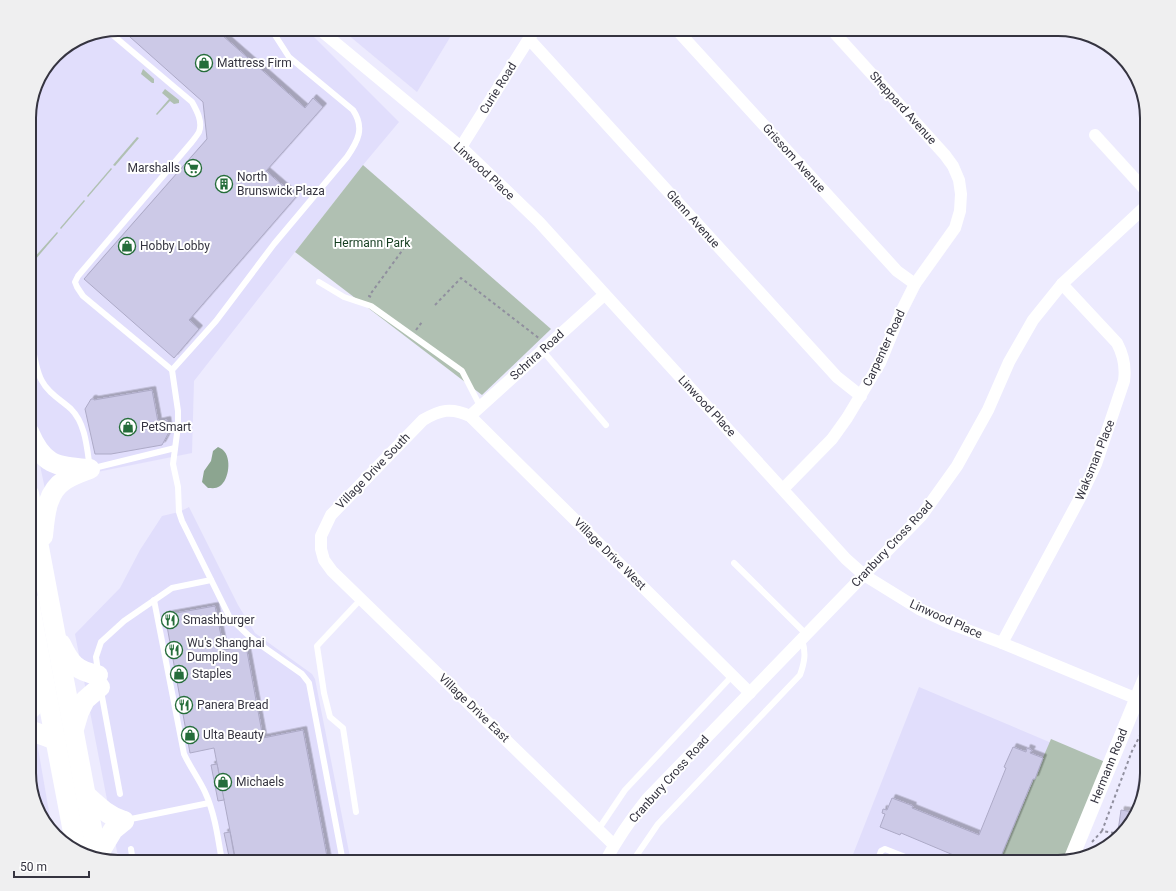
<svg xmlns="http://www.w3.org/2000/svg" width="1176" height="891" font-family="Roboto,sans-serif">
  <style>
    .built { fill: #e1defc }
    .green { fill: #b0c0b2 }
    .water { fill: #8ca590 }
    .building { fill: #ccc9e7; stroke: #adaac7; filter: url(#shadow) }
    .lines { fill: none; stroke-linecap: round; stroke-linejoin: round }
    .path { stroke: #908f9e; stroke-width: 2; stroke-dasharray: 3 3; stroke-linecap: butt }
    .service { stroke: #fff; stroke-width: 6 }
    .minor { stroke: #fff; stroke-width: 12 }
    .tertiary { stroke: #fff; stroke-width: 15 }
    .trunk { stroke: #fff; stroke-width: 20 }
    .labels { text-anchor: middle; stroke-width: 4; stroke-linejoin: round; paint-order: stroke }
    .poi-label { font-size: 12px; fill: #353440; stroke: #fff; text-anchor: start }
    .street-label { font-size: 12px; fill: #353440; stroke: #fff }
    .park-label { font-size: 12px; fill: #153e20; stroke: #fff }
    .rim { fill: none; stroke: #353440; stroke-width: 2 }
  </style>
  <defs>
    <filter id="shadow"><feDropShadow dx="3.5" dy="-3.5" stdDeviation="0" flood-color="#0004"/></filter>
  </defs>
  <rect width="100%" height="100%" fill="#edebfe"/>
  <g class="built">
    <path d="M118,29H306L399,122L363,165L194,381L192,453L87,474L63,489L51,517L29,414V112L38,78L59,51L84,36Z"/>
    <path d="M341,29H455L417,92Z"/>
    <path d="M189,507L238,605L255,633L312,674L315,679L351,862H119L75,634L120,588L140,550L162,516L179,512Z"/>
    <path d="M919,687L1099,763L1057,862H850Z"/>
    <path d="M29,696L52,829L38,813L29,779Z"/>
  </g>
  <g class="green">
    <path d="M143,69L154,79V83H152L141,74Z"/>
    <path d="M165,89L179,100V103L174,104L170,101L157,115L156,114L169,99L162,93Z"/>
    <path d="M137,137L139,138L115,166L113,165Z"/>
    <path d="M363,165L551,329L482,395L295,252Z"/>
    <path d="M111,168L112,169L88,197L87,196Z"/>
    <path d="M84,200L85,201L61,229L60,228Z"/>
    <path d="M57,232L58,233L35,260L29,262V259L32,260Z"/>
    <path d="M1051,739L1110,764L1071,859L1058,862H998Z"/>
  </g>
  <path class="water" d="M218,447C220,448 222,449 223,450C232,458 229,480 220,486C216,489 212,488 208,488L202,482L204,471L211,461L213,451Z"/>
  <g class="building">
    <path d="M121,29H215L305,108L313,98L323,107L266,171L296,197L189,320L199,329L174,358L84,279L207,139L203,102Z"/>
    <path d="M152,390L158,422L167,420L169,432L162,445L111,454H95L85,409L91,399H94V400Z"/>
    <path d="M215,606L224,650L246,646L263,738L303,730L328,862H236L214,748L190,753L165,615Z"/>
    <path d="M1013,747L1026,752L1027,748L1032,750L1030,753L1043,758L1035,779H1033L999,861L970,862L901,833L900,835L880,827L885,814L882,813L883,809L887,810L892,798L913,806L912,808L979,835L1006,768L1004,767Z"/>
    <path d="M1145,749L1147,750V773L1128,827L1123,832L1118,831L1121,810L1133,812Z"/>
    <path d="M217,764L224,800L218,801L211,765Z"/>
    <path d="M230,832L235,860L230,861L224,833Z"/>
  </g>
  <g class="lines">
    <g class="path">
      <path d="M371,297L369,296L407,244L399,238L396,242"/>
      <path d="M435,305L461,278L540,339"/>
      <path d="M416,330L422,322"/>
      <path d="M1120,834L1102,831L1132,751L1147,722"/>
      <path d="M1092,842L1102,831"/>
    </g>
    <g class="service">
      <path d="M271,29L289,57L353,110C365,128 358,141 347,157L274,244L216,321L172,370L178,411V426L173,464L178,487L179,512L182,521L230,618L248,635L265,648L302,674L309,683L343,862"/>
      <path d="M108,31L192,102C197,111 203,122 199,132C197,136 193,140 191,143L78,276L75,282L77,287L83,296L172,370"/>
      <path d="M319,282L344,297L371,306L462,371L480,406"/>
      <path d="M29,324C32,339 34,368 42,381C48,393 61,400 71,409C86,424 87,449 90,469L175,448"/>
      <path d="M542,350L606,425"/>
      <path d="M734,563L806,634"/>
      <path d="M154,600L184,754C190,767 199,779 205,792C215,814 218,838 222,862"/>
      <path d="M98,672L96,657L101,642L124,621L172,588L211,580"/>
      <path d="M101,691L120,794"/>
      <path d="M356,812L343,728L330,717L324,693L317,646L361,599"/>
      <path d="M126,820L209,803"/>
      <path d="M598,830L625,790L732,676"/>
      <path d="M131,849L133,862"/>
      <path d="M632,862L658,824L800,675C805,661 806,653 802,639"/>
      <path d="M877,862L881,851L885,849L918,862"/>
    </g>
    <g class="minor">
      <path d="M319,29L461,147L539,222L846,559L864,575L919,609L954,625L1002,643L1147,703"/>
      <path d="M676,29L897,271L915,284"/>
      <path d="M529,39L837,377L861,396"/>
      <path d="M1095,135L1147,192"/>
      <path d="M461,147L535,29"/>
      <path d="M470,416L604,295"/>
      <path d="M783,489L832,439L847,418L880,363L901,312L915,284L955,228L960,211L961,194L959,180L953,166L945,155L831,29"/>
      <path d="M1002,643L1081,496L1096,464L1124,381C1126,367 1124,356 1117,343L1062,284"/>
      <path d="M614,845L332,571L324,560L321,549V536L331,515L423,420C440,410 451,407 470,416L750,693"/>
      <path d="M605,862C617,839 631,819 647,799L922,515L957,466L988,410L1009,362L1033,320L1062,284L1147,205"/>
    </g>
    <path class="tertiary" d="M1071,859L1147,674"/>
    <g class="trunk">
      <path d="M29,432C43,465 55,466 88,469"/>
      <path d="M29,494L97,855"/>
      <path d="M43,536C45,516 46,492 65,480C73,475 82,472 90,469"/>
      <path d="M29,601L76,848"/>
      <path d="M61,644C70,663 76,671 98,675"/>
      <path d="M29,711C38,702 42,690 43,678"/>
      <path d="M74,729L79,712L85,700L100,687"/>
      <path d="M29,730L56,740"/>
      <path d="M86,795C98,806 108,816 124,821"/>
      <path d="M98,855L113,830L124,821"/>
    </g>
  </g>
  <defs>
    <g id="shop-ring" transform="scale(0.9)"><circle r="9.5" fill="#fff" stroke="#256d3a" stroke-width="1.5"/><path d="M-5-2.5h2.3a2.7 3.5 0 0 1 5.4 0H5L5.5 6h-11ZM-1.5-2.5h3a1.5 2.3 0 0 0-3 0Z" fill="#256d3a"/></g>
    <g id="supermarket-ring" transform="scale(0.9)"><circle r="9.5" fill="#fff" stroke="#256d3a" stroke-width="1.5"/><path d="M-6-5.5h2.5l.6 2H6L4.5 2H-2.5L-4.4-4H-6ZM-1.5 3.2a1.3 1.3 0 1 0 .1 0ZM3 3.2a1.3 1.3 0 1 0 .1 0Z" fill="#256d3a"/></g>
    <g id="building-ring" transform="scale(0.9)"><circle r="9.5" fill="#fff" stroke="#256d3a" stroke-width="1.5"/><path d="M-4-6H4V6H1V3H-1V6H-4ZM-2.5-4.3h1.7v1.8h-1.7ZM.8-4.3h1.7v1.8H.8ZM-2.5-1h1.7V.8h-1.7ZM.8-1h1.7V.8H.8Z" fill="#256d3a"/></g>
    <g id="restaurant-ring" transform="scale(0.9)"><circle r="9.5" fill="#fff" stroke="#256d3a" stroke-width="1.5"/><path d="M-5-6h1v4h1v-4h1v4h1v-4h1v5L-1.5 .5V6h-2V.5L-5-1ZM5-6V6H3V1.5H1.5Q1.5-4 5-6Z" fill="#256d3a"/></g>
  </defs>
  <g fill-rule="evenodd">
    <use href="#shop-ring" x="204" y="63"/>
    <use href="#supermarket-ring" x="193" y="168"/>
    <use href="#building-ring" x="224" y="184"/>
    <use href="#shop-ring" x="127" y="246"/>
    <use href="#shop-ring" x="128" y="427"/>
    <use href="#restaurant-ring" x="170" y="620"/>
    <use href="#restaurant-ring" x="174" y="650"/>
    <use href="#shop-ring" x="179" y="674"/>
    <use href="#restaurant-ring" x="184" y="705"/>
    <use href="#shop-ring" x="190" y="735"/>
    <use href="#shop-ring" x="223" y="782"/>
  </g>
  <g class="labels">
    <g class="poi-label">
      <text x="217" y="67">Mattress Firm</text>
      <text x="180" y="172" text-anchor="end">Marshalls</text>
      <text x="237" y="181">North<tspan x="237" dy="14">Brunswick Plaza</tspan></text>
      <text x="140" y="250">Hobby Lobby</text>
      <text x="141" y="431">PetSmart</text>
      <text x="183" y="624">Smashburger</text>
      <text x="187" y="647">Wu's Shanghai<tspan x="187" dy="14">Dumpling</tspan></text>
      <text x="192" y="678">Staples</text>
      <text x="197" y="709">Panera Bread</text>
      <text x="203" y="739">Ulta Beauty</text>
      <text x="236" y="786">Michaels</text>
    </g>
    <g class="street-label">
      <text transform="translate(498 88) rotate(-58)" y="4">Curie Road</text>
      <text transform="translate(903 108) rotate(48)" y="4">Sheppard Avenue</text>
      <text transform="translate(794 158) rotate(48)" y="4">Grissom Avenue</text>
      <text transform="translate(484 171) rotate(43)" y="4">Linwood Place</text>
      <text transform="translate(693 219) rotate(48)" y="4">Glenn Avenue</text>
      <text transform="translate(884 348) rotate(-65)" y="4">Carpenter Road</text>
      <text transform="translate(537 355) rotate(-42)" y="4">Schrira Road</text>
      <text transform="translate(707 406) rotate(47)" y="4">Linwood Place</text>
      <text transform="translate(1095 460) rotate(-68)" y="4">Waksman Place</text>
      <text transform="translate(373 471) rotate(-46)" y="4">Village Drive South</text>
      <text transform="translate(892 544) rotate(-47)" y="4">Cranbury Cross Road</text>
      <text transform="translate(610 554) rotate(45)" y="4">Village Drive West</text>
      <text transform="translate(946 619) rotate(24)" y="4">Linwood Place</text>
      <text transform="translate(474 708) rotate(44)" y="4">Village Drive East</text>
      <text transform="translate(1109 766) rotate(-68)" y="4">Hermann Road</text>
      <text transform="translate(669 779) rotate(-48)" y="4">Cranbury Cross Road</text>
    </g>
    <g class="park-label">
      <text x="372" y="247">Hermann Park</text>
    </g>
  </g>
  <path d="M0 0H1176V891H0ZM118 36H1058A82 82 0 0 1 1140 118V773A82 82 0 0 1 1058 855H118A82 82 0 0 1 36 773V118A82 82 0 0 1 118 36Z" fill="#efeff0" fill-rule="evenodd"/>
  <path class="rim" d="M118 36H1058A82 82 0 0 1 1140 118V773A82 82 0 0 1 1058 855H118A82 82 0 0 1 36 773V118A82 82 0 0 1 118 36Z"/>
  <path d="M14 871v6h75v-6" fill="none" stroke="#353440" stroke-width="2"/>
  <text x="20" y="871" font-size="12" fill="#353440" stroke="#ffffff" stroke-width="3" paint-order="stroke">50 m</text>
</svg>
